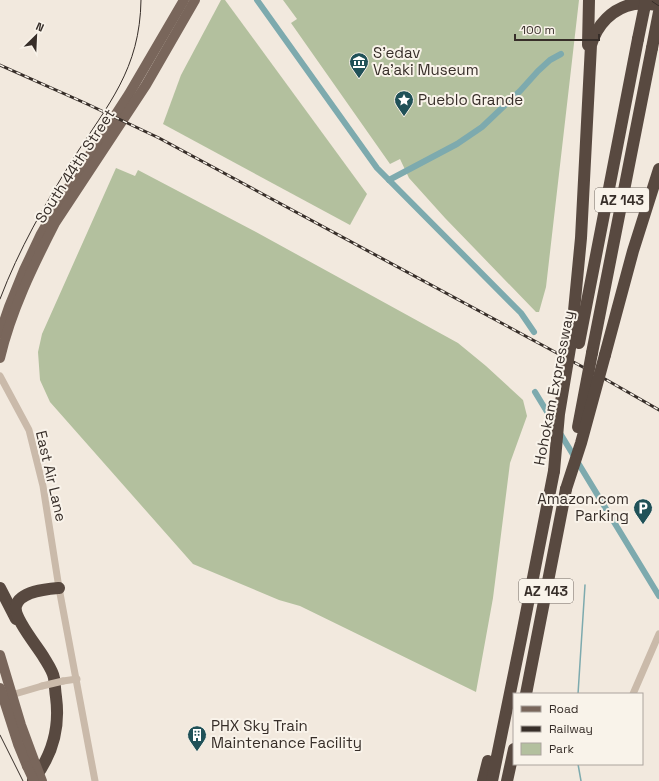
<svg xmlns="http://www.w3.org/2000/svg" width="659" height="781" font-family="'Space Grotesk',sans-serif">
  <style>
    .green { fill: #b3c09e }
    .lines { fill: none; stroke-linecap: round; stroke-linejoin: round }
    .stream { stroke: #7daaae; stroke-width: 1.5 }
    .canal { stroke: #7daaae; stroke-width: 6 }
    .minor { stroke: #cabaaa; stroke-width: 7 }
    .primary { stroke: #79665b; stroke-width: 10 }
    .motorway { stroke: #584940; stroke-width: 12 }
    .tram { stroke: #372e29; stroke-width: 1 }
    .rail-casing { stroke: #372e29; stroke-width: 3 }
    .rail { stroke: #f9f3ea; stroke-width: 1.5; stroke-dasharray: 4.5; stroke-linecap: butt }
    .minor-bridge { stroke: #cabaaa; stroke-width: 7 }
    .primary-bridge { stroke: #79665b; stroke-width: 10 }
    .motorway-bridge { stroke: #584940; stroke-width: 12 }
    .labels { text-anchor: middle; stroke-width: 4; stroke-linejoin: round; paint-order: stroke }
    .shield { fill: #f9f3ea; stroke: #716963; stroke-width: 1 }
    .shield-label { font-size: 14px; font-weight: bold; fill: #372e29 }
    .poi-label { font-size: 15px; fill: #372e29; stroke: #f9f3ea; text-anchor: start }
    .street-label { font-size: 15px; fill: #372e29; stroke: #f9f3ea }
  </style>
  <rect width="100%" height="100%" fill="#f2e9de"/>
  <g class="green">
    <path d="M221,0H225L367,194L350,225L163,124L181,75Z"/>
    <path d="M283,0H579L546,287L539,312H536L445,218L409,178L400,159L390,164L291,23L297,19Z"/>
    <path d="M116,168L135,176L138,170L256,232L458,343L486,366L523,400L527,416L510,463L493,598L476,692L300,606L279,600L193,564L50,402L40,380L38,352L42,334Z"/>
  </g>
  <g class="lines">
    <g class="stream">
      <path d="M578,694L585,585"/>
      <path d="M578,764L581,781"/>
    </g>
    <g class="canal">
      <path d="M257,0L377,168L521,313L534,332"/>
      <path d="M389,180L457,144L482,127L520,91L538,71L550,60L561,54"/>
      <path d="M535,392L659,596"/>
    </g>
    <g class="minor">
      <path d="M0,376L29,430L43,486L59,588L95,781"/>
      <path d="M63,681L77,679"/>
      <path d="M633,694L659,634"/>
      <path d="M8,696L42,686"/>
    </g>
    <g class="primary">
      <path d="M0,333L9,307L24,270L41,234L63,196L129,94L184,0"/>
      <path d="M0,358C11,311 33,266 55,223L146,85L195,0"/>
      <path d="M0,655L21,725L35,763"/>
      <path d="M0,688L18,744L27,766"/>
    </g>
    <g class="motorway">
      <path d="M588,45L589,0"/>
      <path d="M571,342L581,238L591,45C597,25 612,8 634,4C642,3 651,4 659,5"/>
      <path d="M579,343L638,39"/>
      <path d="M592,353L652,48"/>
      <path d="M605,355L633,251L659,169"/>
      <path d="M0,588L16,619"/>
      <path d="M526,694L566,489"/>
      <path d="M33,780C52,756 60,727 56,697C55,691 55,684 54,678C53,671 47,663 43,656C37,646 13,617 16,606C20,591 47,589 59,588"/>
      <path d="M483,781L488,761"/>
      <path d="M492,781L521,639L554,471"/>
      <path d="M507,781L514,749"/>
    </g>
    <g class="tram">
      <path d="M650,0L659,6"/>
      <path d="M0,299C19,249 45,204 73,159C108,104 140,70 141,0"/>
      <path d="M0,735L23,781"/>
    </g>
    <g class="rail-casing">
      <path id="rail" d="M0,65L85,103L159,138L605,379L659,410"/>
    </g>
    <use href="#rail" class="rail"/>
    <path class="minor-bridge" d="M42,686L63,681"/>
    <g class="primary-bridge">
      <path d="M35,763L42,781"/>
      <path d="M27,766L34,781"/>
    </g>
    <g class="motorway-bridge">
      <path d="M638,39L646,0"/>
      <path d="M652,48L659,12"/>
      <path d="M578,427L592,353"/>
      <path d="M554,471L559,414L571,342"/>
      <path d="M566,489L581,443L605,355"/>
    </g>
  </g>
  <defs>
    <g id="museum-pin" transform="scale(1)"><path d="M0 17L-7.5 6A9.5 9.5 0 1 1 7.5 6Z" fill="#205158" stroke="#f9f3ea"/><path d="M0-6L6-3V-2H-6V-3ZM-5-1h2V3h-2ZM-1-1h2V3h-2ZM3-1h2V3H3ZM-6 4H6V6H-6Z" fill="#fff"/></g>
    <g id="sight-pin" transform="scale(1)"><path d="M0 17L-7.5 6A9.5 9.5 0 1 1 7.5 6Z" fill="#205158" stroke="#f9f3ea"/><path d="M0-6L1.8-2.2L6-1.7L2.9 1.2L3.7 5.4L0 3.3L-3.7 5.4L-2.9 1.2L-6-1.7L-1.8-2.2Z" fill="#fff"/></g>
    <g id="parking-pin" transform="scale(1)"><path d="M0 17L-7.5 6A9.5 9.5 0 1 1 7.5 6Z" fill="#205158" stroke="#f9f3ea"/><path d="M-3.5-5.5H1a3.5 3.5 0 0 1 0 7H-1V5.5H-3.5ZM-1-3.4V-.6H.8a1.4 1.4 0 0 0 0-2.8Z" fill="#fff"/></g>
    <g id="building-pin" transform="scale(1)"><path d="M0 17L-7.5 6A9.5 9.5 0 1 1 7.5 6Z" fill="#205158" stroke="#f9f3ea"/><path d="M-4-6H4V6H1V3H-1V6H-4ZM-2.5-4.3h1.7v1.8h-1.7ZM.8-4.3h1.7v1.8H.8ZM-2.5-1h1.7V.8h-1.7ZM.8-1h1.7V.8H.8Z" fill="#fff"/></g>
  </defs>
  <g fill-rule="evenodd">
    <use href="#museum-pin" x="359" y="62"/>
    <use href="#sight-pin" x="404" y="100"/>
    <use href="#parking-pin" x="643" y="508"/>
    <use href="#building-pin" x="197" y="735"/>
  </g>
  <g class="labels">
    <g class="shield">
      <rect x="595" y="188" width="54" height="24" rx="3"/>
      <rect x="519" y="579" width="54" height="24" rx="3"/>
    </g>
    <g class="shield-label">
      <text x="622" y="205">AZ 143</text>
      <text x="546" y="596">AZ 143</text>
    </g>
    <g class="poi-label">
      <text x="373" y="58">S'edav<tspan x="373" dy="17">Va'aki Museum</tspan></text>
      <text x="418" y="105">Pueblo Grande</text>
      <text x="629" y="504" text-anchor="end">Amazon.com<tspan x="629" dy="17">Parking</tspan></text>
      <text x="211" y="731">PHX Sky Train<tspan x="211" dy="17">Maintenance Facility</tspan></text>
    </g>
    <g class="street-label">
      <text transform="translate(75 166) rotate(-57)" y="5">South 44th Street</text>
      <text transform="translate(554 388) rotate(-79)" y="5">Hohokam Expressway</text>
      <text transform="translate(51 476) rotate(77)" y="5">East Air Lane</text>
    </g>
  </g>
  <rect x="513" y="693" width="130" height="72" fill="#f9f3ea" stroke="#aba49d"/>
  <rect x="521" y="706" width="20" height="6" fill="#79665b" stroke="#aba49d"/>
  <text x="549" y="713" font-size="12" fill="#372e29">Road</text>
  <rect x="521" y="726" width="20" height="6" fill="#372e29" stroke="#aba49d"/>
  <text x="549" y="733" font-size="12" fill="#372e29">Railway</text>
  <rect x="521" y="743" width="20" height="12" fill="#b3c09e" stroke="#aba49d"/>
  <text x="549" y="753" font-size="12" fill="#372e29">Park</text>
  <g transform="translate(36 36) rotate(24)" stroke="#f9f3ea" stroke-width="3" paint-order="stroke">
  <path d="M0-3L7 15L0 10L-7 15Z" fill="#372e29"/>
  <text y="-6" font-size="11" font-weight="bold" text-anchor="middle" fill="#372e29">N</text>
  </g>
  <path d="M515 34v6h84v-6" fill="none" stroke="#372e29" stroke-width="2"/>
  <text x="521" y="34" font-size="12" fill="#372e29" stroke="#f9f3ea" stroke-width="3" paint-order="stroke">100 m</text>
</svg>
